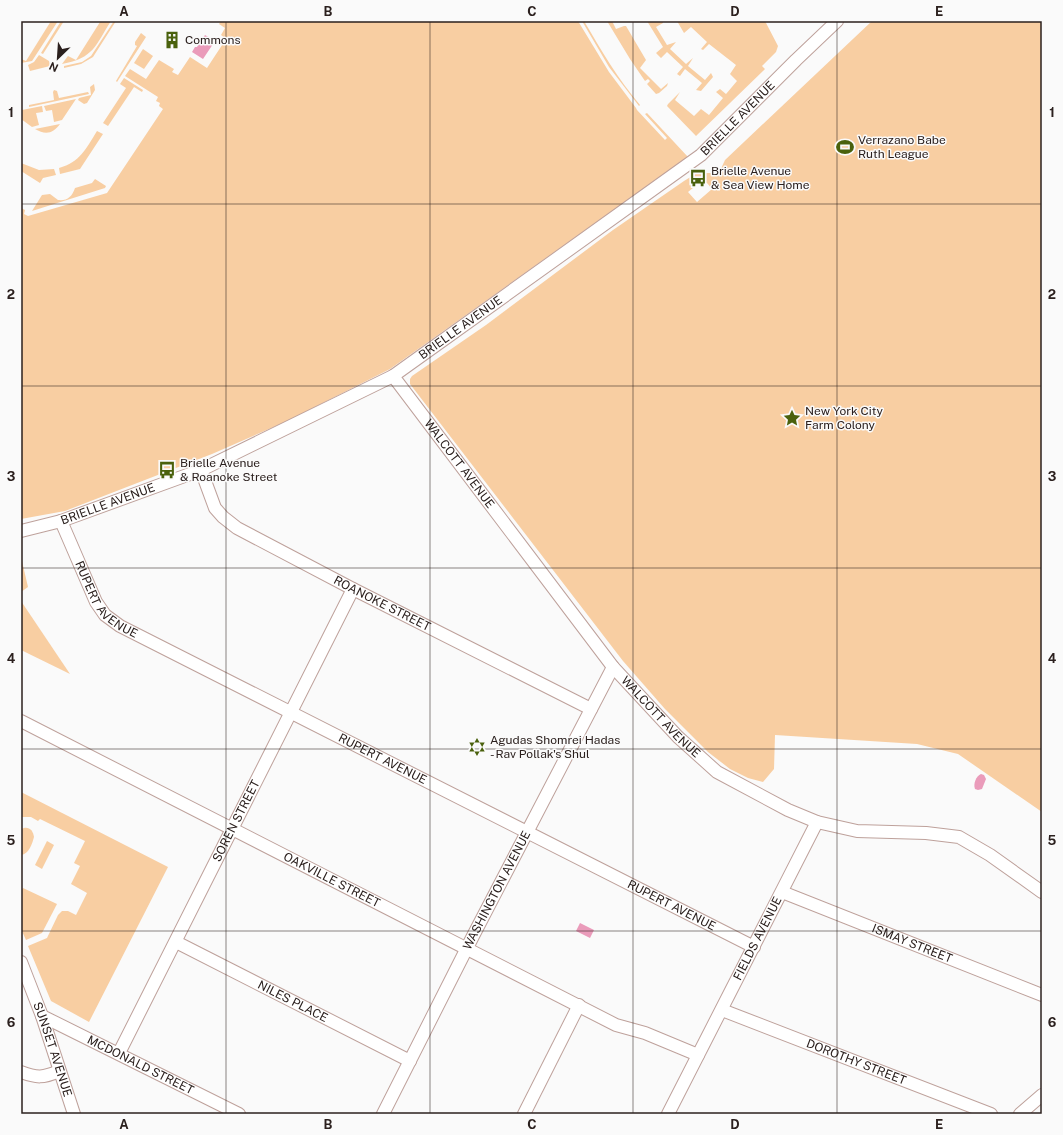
<svg xmlns="http://www.w3.org/2000/svg" width="1063" height="1135" font-family="'Public Sans',sans-serif">
  <style>
    .green { fill: #f8cea2; fill-rule: evenodd }
    .water { fill: #ea9bba }
    .lines { fill: none; stroke-linecap: round; stroke-linejoin: round }
    .minor-casing { stroke: #bea19b; stroke-width: 14 }
    .minor { stroke: #fff; stroke-width: 12 }
    .grid { fill: none; stroke: #2b201e; stroke-width: 1; stroke-opacity: 0.55 }
    .labels { text-anchor: middle; stroke-width: 3; stroke-linejoin: round; paint-order: stroke }
    .poi-label { font-size: 12px; fill: #2b201e; stroke: #fafafa; text-anchor: start }
    .street-label { font-size: 12px; fill: #2b201e; stroke: #fafafa }
    .neatline { fill: none; stroke: #2b201e; stroke-width: 1.5 }
    .grid-label { font-size: 13px; text-anchor: middle; font-weight: bold; fill: #2b201e }
  </style>
  <rect width="100%" height="100%" fill="#fafafa"/>
  <g class="green">
    <path d="M51,21H58L32,61L21,63V59L26,61Z"/>
    <path d="M61,21H64L43,54L41,53Z"/>
    <path d="M98,21H111C95,46 94,58 62,64L68,56L76,60L100,22Z"/>
    <path d="M114,21H116L93,57L81,64L64,68V66L82,62L91,56Z"/>
    <path d="M221,21H578L609,72L636,108L637,110L665,140L667,138L645,114L647,113L688,157L390,369L285,422L212,454L65,511L21,519V208L25,210L24,214L28,216L107,193L163,109L159,106L160,103L156,101L158,97L125,76L130,69L146,79L159,60L174,69L172,72L178,75L190,57L207,68L226,39L221,35L225,28L219,24Z"/>
    <path d="M582,21H584C601,50 618,79 640,105L639,106L609,67Z"/>
    <path d="M607,21H612L616,29L624,26H626L646,60L640,68L661,89L668,83L667,86L659,93L656,94L647,84L650,81L648,79L645,81L630,59Z"/>
    <path d="M647,21H663V23L656,27L667,45L676,42L670,49L686,64L693,58L688,66L705,80L711,73L713,77L701,91L696,90L702,83L685,69L680,76L677,74L683,67L667,52L661,58L656,53L663,47Z"/>
    <path d="M677,21H765L778,46L776,52L762,66L765,69L696,136L667,106L668,104L680,92L675,100L694,116L701,109L709,115L723,98L716,92L720,89L726,94L737,81L730,74L736,65L709,44L703,50L701,49L707,42L691,27L684,33Z"/>
    <path d="M872,21H1042V812L958,754L917,744L775,735L774,769L763,782L748,778L730,769L708,752L665,709L623,661L410,384V379L412,376L486,325L613,230L684,181L697,173H719L725,160ZM699,183L701,185L704,183H707L712,189L697,202L688,192Z"/>
    <path d="M141,33L146,37L117,82L116,81L137,46L135,45V42Z"/>
    <path d="M143,49L153,56L144,69L134,63Z"/>
    <path d="M39,55L49,61L50,66L30,71L28,65L34,62Z"/>
    <path d="M124,78L143,90L142,92L134,87L108,126L103,123L126,88L120,84Z"/>
    <path d="M94,84L95,90L87,103L84,104L78,100L79,98L91,95L90,87Z"/>
    <path d="M54,90L57,91L59,98L88,92L89,94L29,107V105L54,100L53,92Z"/>
    <path d="M76,99L62,120L54,122L52,110L46,111L44,106Z"/>
    <path d="M42,106L43,112L36,113L39,125L32,127L21,119V107L22,110Z"/>
    <path d="M60,124C53,134 45,135 35,129Z"/>
    <path d="M97,131L103,134L80,169L60,174L59,168C80,162 86,149 97,131Z"/>
    <path d="M21,163L39,170L54,169L56,175L43,178L40,183L21,171Z"/>
    <path d="M95,179L106,186L105,188L32,211L42,195L50,194L58,200C67,201 72,197 75,188L92,183Z"/>
    <path d="M21,557L28,587L21,592Z"/>
    <path d="M21,601L70,674L21,650Z"/>
    <path d="M21,792L168,867L89,1022L51,1001L28,946L47,938L58,915L62,911H68L76,915L87,893L71,884L80,866L74,863L85,841L40,819L38,821L31,817H21Z"/>
    <path d="M24,828C30,827 33,831 34,837C32,844 29,854 21,855V829Z"/>
    <path d="M47,841L54,845L42,869L35,865Z"/>
    <path d="M23,888L57,904L42,933L26,940L21,929V890Z"/>
  </g>
  <g class="water">
    <path d="M205,35L215,41L203,59L192,52L195,47H197Z"/>
    <path d="M981,774L984,775L986,779L982,789L978,790L975,789C973,784 976,776 981,774Z"/>
    <path d="M580,923L594,930L590,938L576,931Z"/>
  </g>
  <g class="lines">
    <g class="minor-casing">
      <g id="minor">
        <path id="s1" d="M393,376L613,667L678,737L717,772L788,810L817,822L857,831L926,833L959,837L990,855L1042,892"/>
        <path id="s2" d="M201,470L215,508L223,517L237,528L353,589L591,709"/>
        <path id="s3" d="M61,521L96,602L105,615L120,626L754,947"/>
        <path id="s4" d="M21,531L61,521L201,470L393,376L701,155L796,60L837,21"/>
        <path id="s5" d="M21,721L616,1025L645,1033L698,1055"/>
        <path id="s6" d="M782,892L1042,995"/>
        <path id="s7" d="M176,942L410,1061"/>
        <path id="s8" d="M21,962L42,1016L74,1114"/>
        <path id="s9" d="M722,1010L991,1114"/>
        <path id="s10" d="M42,1016L239,1114"/>
        <path id="s11" d="M119,1053L353,589"/>
        <path d="M21,1072C37,1078 43,1078 59,1071"/>
        <path id="s12" d="M383,1114L473,936L613,667"/>
        <path d="M524,1114L579,1005"/>
        <path id="s13" d="M668,1114L817,822"/>
        <path d="M1020,1114L1042,1095"/>
      </g>
    </g>
    <use href="#minor" class="minor"/>
  </g>
  <path class="grid" d="M226,21V1114M430,21V1114M633,21V1114M837,21V1114M21,204H1042M21,386H1042M21,568H1042M21,749H1042M21,931H1042"/>
  <defs>
    <g id="building-bare" transform="scale(1.38)"><path d="M-4-6H4V6H1V3H-1V6H-4ZM-2.5-4.3h1.7v1.8h-1.7ZM.8-4.3h1.7v1.8H.8ZM-2.5-1h1.7V.8h-1.7ZM.8-1h1.7V.8H.8Z" fill="#4a610d" stroke="#fafafa" stroke-width="2.5" paint-order="stroke"/></g>
    <g id="stadium-bare" transform="scale(1.38)"><path d="M0-5a6.5 5 0 1 0 0 10a6.5 5 0 1 0 0-10ZM-3.5-1.8h7v3.6h-7Z" fill="#4a610d" stroke="#fafafa" stroke-width="2.5" paint-order="stroke"/></g>
    <g id="bus-bare" transform="scale(1.38)"><path d="M-5-6H5V4H4V6H2V4H-2V6H-4V4H-5ZM-3.5-4V0h7V-4ZM-3.5 1.2v1.5H-2V1.2ZM2 1.2v1.5H3.5V1.2Z" fill="#4a610d" stroke="#fafafa" stroke-width="2.5" paint-order="stroke"/></g>
    <g id="sight-bare" transform="scale(1.38)"><path d="M0-6L1.8-2.2L6-1.7L2.9 1.2L3.7 5.4L0 3.3L-3.7 5.4L-2.9 1.2L-6-1.7L-1.8-2.2Z" fill="#4a610d" stroke="#fafafa" stroke-width="2.5" paint-order="stroke"/></g>
    <g id="synagogue-bare" transform="scale(1.38)"><path d="M0-6.5L5.6 3.2H-5.6ZM0 6.5L5.6-3.2H-5.6Z" fill="#4a610d" stroke="#fafafa" stroke-width="2.5" paint-order="stroke"/></g>
  </defs>
  <g fill-rule="evenodd">
    <use href="#building-bare" x="172" y="40"/>
    <use href="#stadium-bare" x="845" y="147"/>
    <use href="#bus-bare" x="698" y="178"/>
    <use href="#sight-bare" x="792" y="418"/>
    <use href="#bus-bare" x="167" y="470"/>
    <use href="#synagogue-bare" x="477" y="747"/>
  </g>
  <g class="labels">
    <g class="poi-label">
      <text x="185" y="44">Commons</text>
      <text x="858" y="144">Verrazano Babe<tspan x="858" dy="14">Ruth League</tspan></text>
      <text x="711" y="175">Brielle Avenue<tspan x="711" dy="14">&amp; Sea View Home</tspan></text>
      <text x="805" y="415">New York City<tspan x="805" dy="14">Farm Colony</tspan></text>
      <text x="180" y="467">Brielle Avenue<tspan x="180" dy="14">&amp; Roanoke Street</tspan></text>
      <text x="490" y="744">Agudas Shomrei Hadas<tspan x="490" dy="14">- Rav Pollak's Shul</tspan></text>
    </g>
    <g class="street-label">
      <text dy="4" stroke="none"><textPath href="#s4" startOffset="835">BRIELLE AVENUE</textPath></text>
      <text dy="4" stroke="none"><textPath href="#s4" startOffset="487">BRIELLE AVENUE</textPath></text>
      <text dy="4" stroke="none"><textPath href="#s1" startOffset="110">WALCOTT AVENUE</textPath></text>
      <text dy="4" stroke="none"><textPath href="#s4" startOffset="91">BRIELLE AVENUE</textPath></text>
      <text dy="4" stroke="none"><textPath href="#s3" startOffset="93">RUPERT AVENUE</textPath></text>
      <text dy="4" stroke="none"><textPath href="#s2" startOffset="234">ROANOKE STREET</textPath></text>
      <text dy="4" stroke="none"><textPath href="#s1" startOffset="434">WALCOTT AVENUE</textPath></text>
      <text dy="4" stroke="none"><textPath href="#s3" startOffset="417">RUPERT AVENUE</textPath></text>
      <text dy="4" stroke="none"><textPath href="#s11" startOffset="260">SOREN STREET</textPath></text>
      <text dy="4" stroke="none"><textPath href="#s5" startOffset="349">OAKVILLE STREET</textPath></text>
      <text dy="4" stroke="none"><textPath href="#s12" startOffset="251">WASHINGTON AVENUE</textPath></text>
      <text dy="4" stroke="none"><textPath href="#s3" startOffset="741">RUPERT AVENUE</textPath></text>
      <text dy="4" stroke="none"><textPath href="#s13" startOffset="197">FIELDS AVENUE</textPath></text>
      <text dy="4" stroke="none"><textPath href="#s6" startOffset="140">ISMAY STREET</textPath></text>
      <text dy="4" stroke="none"><textPath href="#s7" startOffset="131">NILES PLACE</textPath></text>
      <text dy="4" stroke="none"><textPath href="#s8" startOffset="93">SUNSET AVENUE</textPath></text>
      <text dy="4" stroke="none"><textPath href="#s9" startOffset="144">DOROTHY STREET</textPath></text>
      <text dy="4" stroke="none"><textPath href="#s10" startOffset="110">MCDONALD STREET</textPath></text>
    </g>
  </g>
  <rect width="1063" height="1135" fill="none" stroke="#fafafa" stroke-width="44"/>
  <g transform="translate(58 58) rotate(205)" stroke="#fafafa" stroke-width="3" paint-order="stroke">
  <path d="M0-3L7 15L0 10L-7 15Z" fill="#2b201e"/>
  <text y="-6" font-size="11" font-weight="bold" text-anchor="middle" fill="#2b201e">N</text>
  </g>
  <rect x="22" y="22" width="1019" height="1091" class="neatline"/>
  <g class="grid-label">
    <text x="124" y="16">A</text>
    <text x="328" y="16">B</text>
    <text x="532" y="16">C</text>
    <text x="735" y="16">D</text>
    <text x="939" y="16">E</text>
    <text x="11" y="117">1</text>
    <text x="1052" y="117">1</text>
    <text x="11" y="299">2</text>
    <text x="1052" y="299">2</text>
    <text x="11" y="481">3</text>
    <text x="1052" y="481">3</text>
    <text x="11" y="663">4</text>
    <text x="1052" y="663">4</text>
    <text x="11" y="845">5</text>
    <text x="1052" y="845">5</text>
    <text x="11" y="1027">6</text>
    <text x="1052" y="1027">6</text>
    <text x="124" y="1129">A</text>
    <text x="328" y="1129">B</text>
    <text x="532" y="1129">C</text>
    <text x="735" y="1129">D</text>
    <text x="939" y="1129">E</text>
  </g>
</svg>
